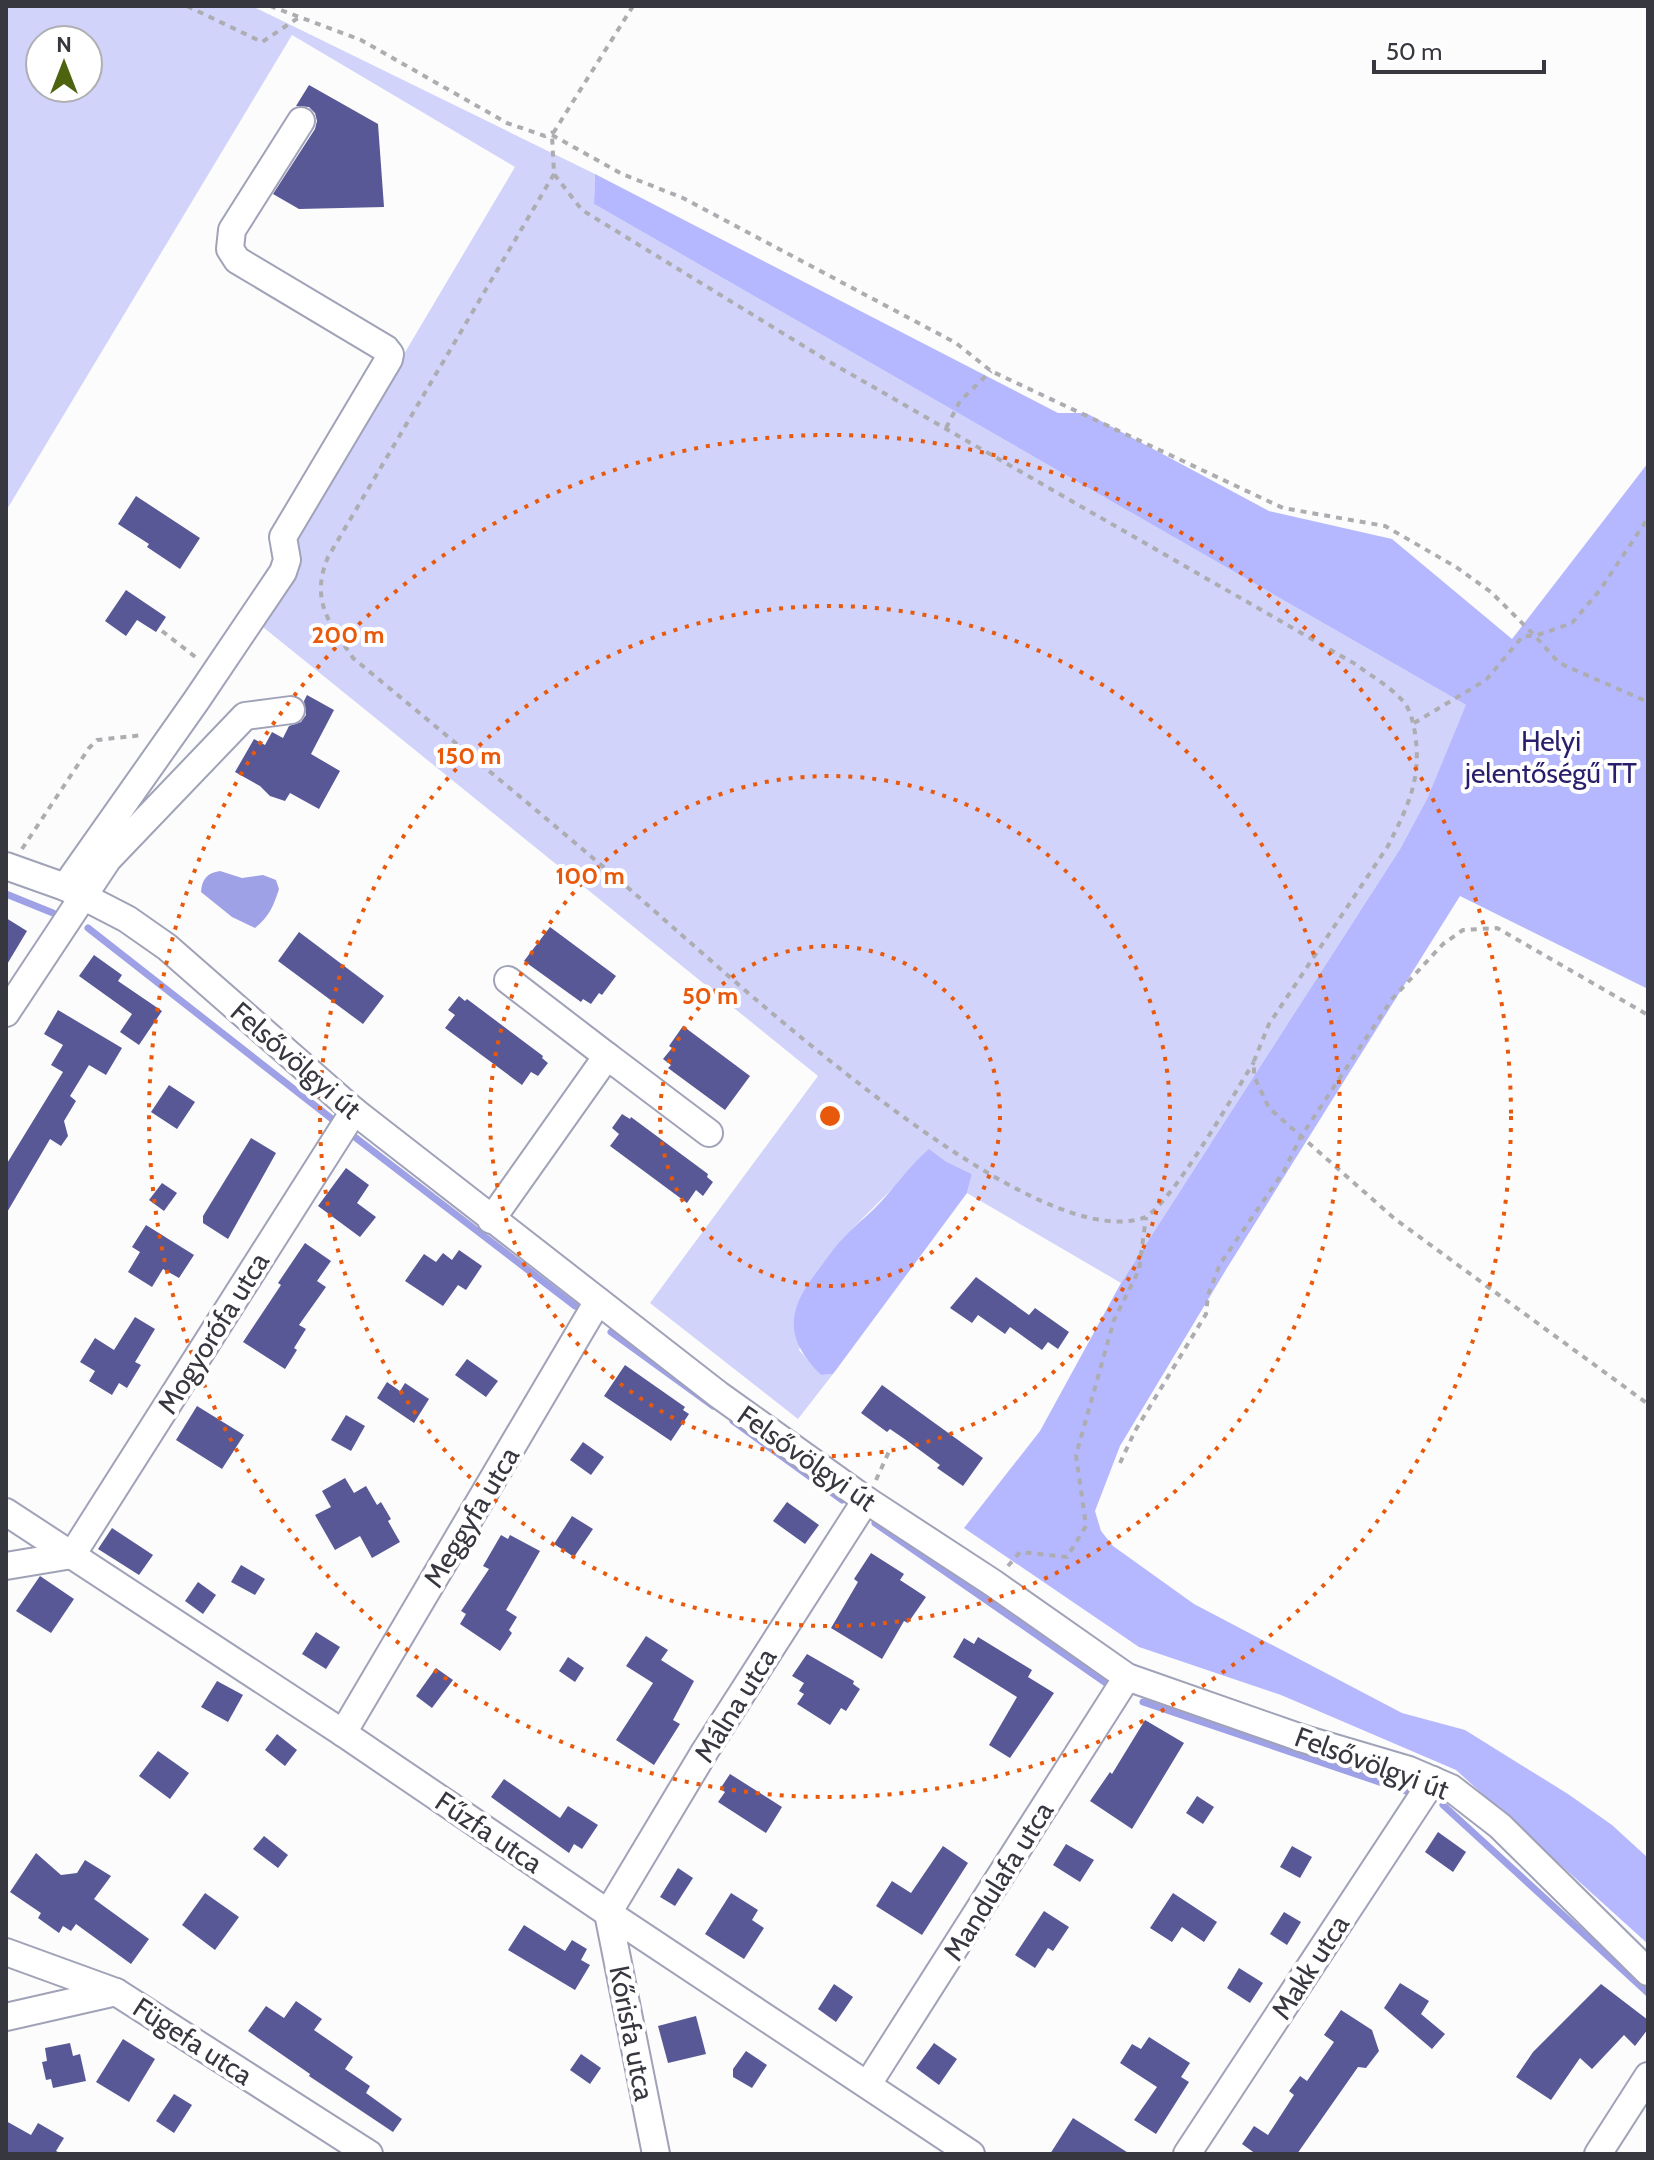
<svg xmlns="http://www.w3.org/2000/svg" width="1654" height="2160" font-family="Cabin,sans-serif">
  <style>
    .green { fill: #d1d3fa; fill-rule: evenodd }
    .forest { fill: #b5b8ff }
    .water { fill: #9fa1e6 }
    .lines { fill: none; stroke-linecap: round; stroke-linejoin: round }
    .stream { stroke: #9fa1e6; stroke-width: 7 }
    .building { fill: #585896 }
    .minor-casing { stroke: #a0a2b8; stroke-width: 30 }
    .path { stroke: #adadb1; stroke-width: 4; stroke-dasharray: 6 6; stroke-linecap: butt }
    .minor { stroke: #fff; stroke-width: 26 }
    .ring { fill: none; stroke: #e8590c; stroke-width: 4; stroke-dasharray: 4 8 }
    .labels { text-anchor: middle; stroke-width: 8; stroke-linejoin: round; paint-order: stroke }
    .park-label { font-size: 28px; fill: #291e6c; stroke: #fff }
    .street-label { font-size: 28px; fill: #373740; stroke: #fff }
    .centre { fill: #e8590c; stroke: #fff; stroke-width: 4 }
    .ring-label { font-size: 24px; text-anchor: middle; font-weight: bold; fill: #e8590c; stroke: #fff; stroke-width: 8; stroke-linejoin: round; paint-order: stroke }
  </style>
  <rect width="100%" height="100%" fill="#fcfcfc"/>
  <path class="green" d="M6,6H252L595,174L594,204L1466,705L1648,463L1428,797L1400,849L1121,1283L967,1193L972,1174L945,1161L892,1189L842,1239L799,1350L821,1375L833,1374L798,1419L650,1303L818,1076L258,623L293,541L515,167L292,35L6,511ZM40,40H88V88H40Z"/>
  <g class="forest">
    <path d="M595,174L1058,413H1086L1269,511L1392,539L1512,639L1648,463V989L1460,896L1227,1268L1120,1446L1095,1511L1101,1531L1113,1546L1194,1604L1402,1713L1465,1730L1568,1794L1612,1825L1648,1858V1944L1456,1770L1281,1695L1139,1647L964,1528L1040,1431L1121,1283L1400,849L1428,797L1466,705L594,204Z"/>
    <path d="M929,1149L945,1161L972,1174L967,1193L833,1374L821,1375C785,1339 786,1312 816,1273C825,1261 833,1249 843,1238C853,1227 864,1219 875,1208C894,1189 908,1167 929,1149Z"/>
  </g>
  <path class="water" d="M220,871L242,878L263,875L276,880L279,889C274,905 269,917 255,928L232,917L201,892C202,879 207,873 220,871Z"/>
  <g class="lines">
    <g class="stream">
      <path d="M6,894L53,913"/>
      <path d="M88,928L332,1119"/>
      <path d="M356,1138L575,1306"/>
      <path d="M611,1332L713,1406"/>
      <path d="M733,1421L842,1500"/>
      <path d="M875,1523L1109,1685"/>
      <path d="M1143,1702L1406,1791"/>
      <path d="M1443,1805L1648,1993"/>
    </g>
  </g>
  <g class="building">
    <path d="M309,85L378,124L384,207L299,209L273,194L315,129L317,121L315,113L309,107L296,106Z"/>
    <path d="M136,496L200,538L180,569L147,547L149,544L118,524Z"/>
    <path d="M126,590L166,617L156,632L137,620L126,636L105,621Z"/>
    <path d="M307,695L334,710L311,754L340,771L319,809L290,793L285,801L270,796L260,786L235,772L254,739L265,745L272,732L283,738L289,726L301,722L306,715L304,701Z"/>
    <path d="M6,918L27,931L6,966Z"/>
    <path d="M550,927L616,976L602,995L599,993L591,1004L583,999L581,1002L524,961Z"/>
    <path d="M299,932L384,996L363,1024L278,961Z"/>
    <path d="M94,955L122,975L118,981L162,1011L139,1045L120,1032L132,1014L79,976Z"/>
    <path d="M459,996L465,1001L467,999L543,1056L542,1058L548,1063L538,1076L531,1072L522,1085L445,1028L455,1015L448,1010Z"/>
    <path d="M58,1010L122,1048L106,1075L89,1065L70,1096L76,1101L64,1121L68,1136L61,1146L50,1139L6,1214V1165L63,1072L51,1065L63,1045L44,1034Z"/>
    <path d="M683,1026L750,1076L725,1110L668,1068L671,1065L663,1059L672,1048L669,1046Z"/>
    <path d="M169,1085L195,1102L177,1129L151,1112Z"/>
    <path d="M622,1114L630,1119L631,1117L708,1174L707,1177L713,1182L703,1196L696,1190L687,1203L610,1146L619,1134L612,1128Z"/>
    <path d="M251,1138L276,1153L228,1239L203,1223V1216Z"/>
    <path d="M346,1168L369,1185L357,1203L376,1217L360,1237L318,1206Z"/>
    <path d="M162,1183L177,1193L164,1211L149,1200Z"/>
    <path d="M146,1225L194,1255L179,1278L163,1269L152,1287L128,1272L140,1252L132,1247Z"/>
    <path d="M305,1243L331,1261L317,1281L326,1287L299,1325L306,1329L294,1348L297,1350L285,1369L243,1342L281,1285L278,1283Z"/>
    <path d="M459,1250L482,1266L466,1290L458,1285L443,1306L405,1281L424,1254L436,1262L443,1253L452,1260Z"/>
    <path d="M976,1277L1029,1315L1035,1308L1069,1332L1058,1349L1048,1342L1042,1350L1010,1327L1005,1334L978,1315L972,1323L950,1308Z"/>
    <path d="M135,1317L155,1329L135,1362L141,1365L127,1388L119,1383L112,1395L89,1381L95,1371L80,1362L95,1338L114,1350Z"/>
    <path d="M467,1359L498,1381L486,1397L455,1375Z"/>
    <path d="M625,1365L685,1407L683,1410L689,1414L671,1441L604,1396Z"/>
    <path d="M387,1382L400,1391L405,1383L429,1399L414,1423L377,1398Z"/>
    <path d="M882,1385L983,1458L963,1486L937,1468L940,1465L906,1440L890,1429L887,1432L861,1413Z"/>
    <path d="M197,1406L244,1435L222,1469L176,1440Z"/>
    <path d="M346,1415L365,1426L351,1451L331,1440Z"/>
    <path d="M583,1442L604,1457L591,1475L570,1460Z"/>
    <path d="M345,1478L354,1493L366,1486L377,1505L381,1502L391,1519L388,1521L400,1542L372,1558L360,1536L335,1550L315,1515L331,1507L322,1491Z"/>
    <path d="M787,1502L819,1525L805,1544L773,1521Z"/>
    <path d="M572,1516L593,1529L574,1557L554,1544Z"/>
    <path d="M112,1528L153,1555L139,1575L98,1549Z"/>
    <path d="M501,1535L508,1539L510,1535L540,1551L506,1610L517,1617L509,1630L512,1633L500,1651L460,1624L466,1614L461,1611L489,1569L483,1566Z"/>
    <path d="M871,1553L904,1574L900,1580L926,1597L908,1623L904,1621L882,1659L831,1628L858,1582L854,1579Z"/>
    <path d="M241,1565L265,1579L255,1595L231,1582Z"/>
    <path d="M40,1576L74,1599L51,1633L16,1611Z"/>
    <path d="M198,1582L216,1595L203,1614L185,1601Z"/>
    <path d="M316,1632L340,1647L326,1669L302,1654Z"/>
    <path d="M646,1636L668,1650L661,1660L694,1681L673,1720L680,1724L654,1765L616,1740L653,1683L626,1666Z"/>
    <path d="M978,1637L1032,1670L1028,1677L1054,1693L1010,1758L989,1745L1017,1697L953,1657L964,1638L974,1644Z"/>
    <path d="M807,1654L854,1681L853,1684L860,1689L846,1711L841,1708L830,1725L797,1704L804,1694L799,1691L804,1683L792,1676Z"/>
    <path d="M568,1657L584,1668L575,1682L559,1671Z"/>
    <path d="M436,1668L453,1680L432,1708L416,1696Z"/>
    <path d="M217,1681L243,1695L228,1722L201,1707Z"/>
    <path d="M1145,1720L1184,1743L1132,1829L1090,1801L1110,1772L1112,1774Z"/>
    <path d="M277,1734L297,1750L285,1766L265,1750Z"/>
    <path d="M158,1751L189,1773L170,1799L139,1776Z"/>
    <path d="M730,1774L782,1807L766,1833L718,1802L725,1792L720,1789Z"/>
    <path d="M504,1779L560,1818L568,1806L598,1825L582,1849L574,1844L569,1853L491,1797Z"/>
    <path d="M1197,1796L1214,1807L1203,1824L1186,1813Z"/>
    <path d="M1438,1832L1466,1852L1453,1872L1425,1852Z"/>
    <path d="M264,1836L288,1855L278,1868L253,1849Z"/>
    <path d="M1066,1844L1094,1860L1080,1882L1053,1865Z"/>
    <path d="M943,1846L968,1863L922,1935L876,1906L892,1881L911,1893Z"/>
    <path d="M1292,1846L1312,1857L1300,1878L1280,1867Z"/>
    <path d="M36,1853L61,1875L77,1873L85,1860L111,1876L94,1899L149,1939L131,1964L76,1924L71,1931L63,1926L59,1933L38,1918L41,1913L10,1892Z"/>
    <path d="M678,1868L693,1878L675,1906L660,1897Z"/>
    <path d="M205,1893L239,1917L215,1950L182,1925Z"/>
    <path d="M731,1893L758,1910L752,1920L764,1928L744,1959L705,1934Z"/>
    <path d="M1173,1893L1217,1922L1204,1942L1182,1927L1172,1942L1150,1928Z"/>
    <path d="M1044,1911L1069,1927L1053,1951L1048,1948L1035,1968L1015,1955Z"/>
    <path d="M1284,1912L1301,1922L1287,1945L1270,1934Z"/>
    <path d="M524,1925L565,1951L572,1940L587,1949L581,1960L590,1965L575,1990L508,1950Z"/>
    <path d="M1239,1968L1263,1983L1250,2003L1227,1988Z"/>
    <path d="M1400,1983L1429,2001L1421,2014L1445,2034L1432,2049L1384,2008Z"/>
    <path d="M834,1984L853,1997L836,2022L818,2009Z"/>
    <path d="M1601,1984L1648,2020V2029L1635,2046L1624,2035L1592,2069L1580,2058L1551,2100L1516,2077L1533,2052Z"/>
    <path d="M296,2001L322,2019L314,2030L353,2057L345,2069L370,2086L366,2093L402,2119L393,2132L309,2076L310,2074L248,2031L266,2006L284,2018Z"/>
    <path d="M1341,2010L1372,2030L1379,2051L1366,2068L1358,2067L1297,2154H1256L1242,2144L1254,2126L1268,2135L1294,2095L1289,2091L1300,2076L1307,2081L1334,2042L1324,2035Z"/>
    <path d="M696,2016L706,2054L668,2063L658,2026Z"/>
    <path d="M1149,2037L1190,2063L1181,2077L1189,2082L1156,2134L1134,2120L1157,2087L1120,2063L1132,2044L1141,2049Z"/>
    <path d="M123,2039L155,2059L129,2102L96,2082Z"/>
    <path d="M70,2043L73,2056L80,2054L86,2081L53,2088L51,2079L46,2080L42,2062L47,2061L45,2048Z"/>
    <path d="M934,2043L957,2059L939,2085L916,2068Z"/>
    <path d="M746,2051L767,2065L752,2088L733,2077V2069Z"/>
    <path d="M581,2054L601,2068L590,2084L570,2070Z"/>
    <path d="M174,2094L192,2105L174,2133L156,2121Z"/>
    <path d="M1073,2118L1130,2154H1050Z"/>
    <path d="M6,2121L31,2135L38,2123L64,2138L56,2151L62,2154H6Z"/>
  </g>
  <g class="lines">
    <g class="minor-casing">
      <g id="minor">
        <path d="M6,866L65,887L127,919L167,947L354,1111L719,1395L863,1498L993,1583L1127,1677L1304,1739L1409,1770L1451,1788L1500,1826L1648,1972"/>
        <path d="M65,887L196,701L283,572L287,560L283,537L389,359L390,354L386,349L237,260L230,249L232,230L301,121"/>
        <path d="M6,1013L108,859L245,716L291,710"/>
        <path d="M607,1056L709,1133"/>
        <path d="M491,1220L607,1056L508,980"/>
        <path d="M6,1512L343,1733L608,1913L971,2154"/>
        <path d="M6,1566L72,1555L354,1111"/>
        <path d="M343,1733L598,1301"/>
        <path d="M6,1952L116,1992L369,2154"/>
        <path d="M6,2017L116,1992"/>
        <path d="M868,2084L1127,1677"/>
        <path d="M656,2154L608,1913L705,1751L866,1500"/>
        <path d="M1187,2154L1433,1780"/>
        <path d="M1598,2154L1648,2076"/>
      </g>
    </g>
    <g class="path">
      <path d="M187,6L262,42L298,18"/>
      <path d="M270,6L361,40L507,123L545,136L553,132"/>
      <path d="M633,6L552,135L554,174L582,210L828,361L1357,665C1371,676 1389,686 1401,699C1410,707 1413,722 1415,733C1422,779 1408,806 1388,846L1269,1024L1254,1061V1076L1269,1108L1395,1219L1648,1404"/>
      <path d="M552,135L622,174L683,198L956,343L991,371L1283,508L1385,526L1456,567L1491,592L1535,636L1572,623L1600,590L1648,518"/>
      <path d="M554,174L328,557C310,600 329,623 353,658C440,730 527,802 613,875C706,953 1024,1258 1143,1218C1169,1209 1236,1090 1254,1062"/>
      <path d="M946,428L960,401L991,371"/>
      <path d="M162,631L198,659"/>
      <path d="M1414,723L1486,680L1523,636H1535L1559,663L1648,702"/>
      <path d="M22,849L89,748L97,740L143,735"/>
      <path d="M1120,1463L1135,1431L1206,1314L1208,1295L1220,1264L1284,1171L1300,1138L1392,999L1443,944L1463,930L1497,928L1648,1015"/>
      <path d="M876,1480L891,1447"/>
      <path d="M1008,1566L1020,1552L1067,1557L1086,1526L1076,1455L1114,1320L1139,1270L1146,1217"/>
    </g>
    <use href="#minor" class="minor"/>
  </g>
  <g class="ring">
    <circle cx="830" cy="1116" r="170"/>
    <circle cx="830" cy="1116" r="340"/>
    <circle cx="830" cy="1116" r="510"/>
    <circle cx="830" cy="1116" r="681"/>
  </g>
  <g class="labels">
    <g class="park-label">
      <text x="1551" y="751">Helyi<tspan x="1551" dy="32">jelentőségű TT</tspan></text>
    </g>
    <g class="street-label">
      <text transform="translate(296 1060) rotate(41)" y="10">Felsővölgyi út</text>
      <text transform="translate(213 1333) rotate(-58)" y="10">Mogyorófa utca</text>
      <text transform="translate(807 1458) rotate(35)" y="10">Felsővölgyi út</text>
      <text transform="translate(471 1517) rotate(-59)" y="10">Meggyfa utca</text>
      <text transform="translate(735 1705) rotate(-58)" y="10">Málna utca</text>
      <text transform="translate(1372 1763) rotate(20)" y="10">Felsővölgyi út</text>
      <text transform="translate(489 1832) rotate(34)" y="10">Fűzfa utca</text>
      <text transform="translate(998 1881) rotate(-58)" y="10">Mandulafa utca</text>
      <text transform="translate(1310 1967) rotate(-57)" y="10">Makk utca</text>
      <text transform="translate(632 2033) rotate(79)" y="10">Kőrisfa utca</text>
      <text transform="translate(193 2041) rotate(33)" y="10">Fügefa utca</text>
    </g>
  </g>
  <circle cx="830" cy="1116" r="12" class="centre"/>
  <g class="ring-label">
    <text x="348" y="643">200 m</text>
    <text x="469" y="764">150 m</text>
    <text x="590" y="884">100 m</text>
    <text x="710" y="1004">50 m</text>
  </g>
  <rect width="1654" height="2160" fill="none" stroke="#373740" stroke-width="16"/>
  <g transform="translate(64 64)"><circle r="38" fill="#ffffff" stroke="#afafb3" stroke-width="2"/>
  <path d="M0-6L14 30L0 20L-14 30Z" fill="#4e630e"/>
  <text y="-12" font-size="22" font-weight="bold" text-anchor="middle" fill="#373740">N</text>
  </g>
  <path d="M1374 60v12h170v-12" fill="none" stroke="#373740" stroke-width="4"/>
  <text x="1386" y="60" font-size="24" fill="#373740" stroke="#ffffff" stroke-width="6" paint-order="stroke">50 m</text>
</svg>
